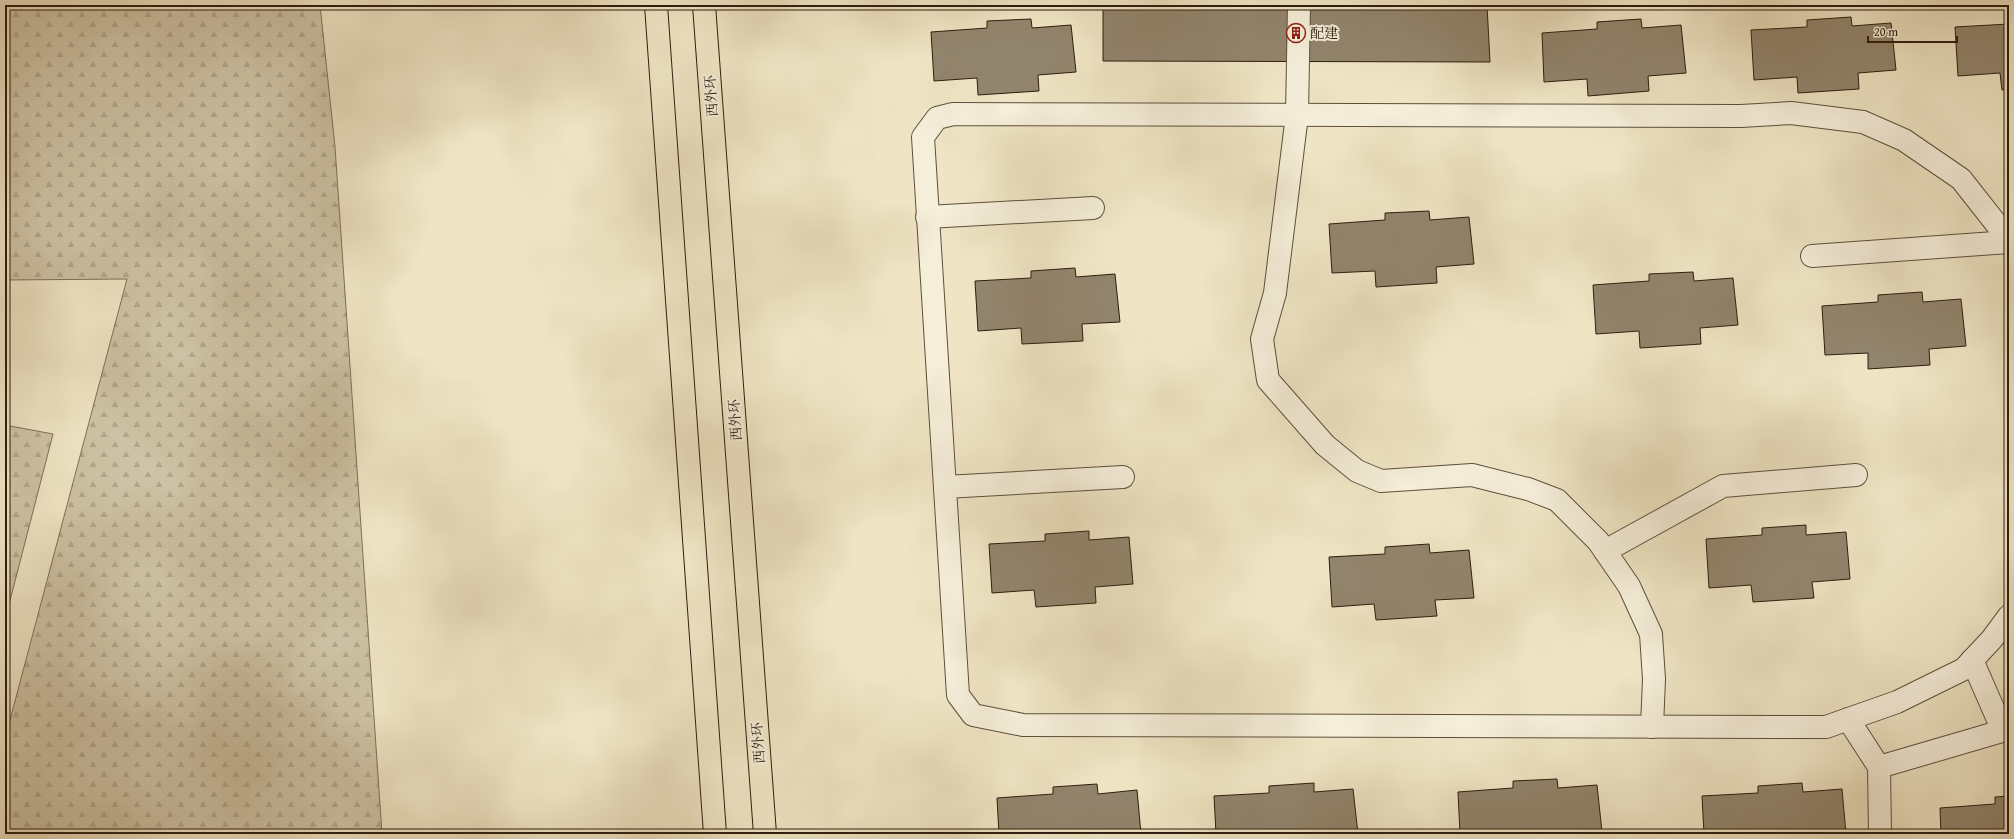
<svg xmlns="http://www.w3.org/2000/svg" width="2014" height="839" font-family="'Gentium Book Plus','Noto Serif SC',serif">
  <style>
    .forest { fill: url(#forest-firs); stroke: #7e705a }
    .building { fill: #92856d; stroke: #2e1d0e }
    .lines { fill: none; stroke-linecap: round; stroke-linejoin: round }
    .street-casing { stroke: #5e4f3c; stroke-width: 24 }
    .highway-casing { stroke: #2e1d0e; stroke-width: 24 }
    .street { stroke: #f5eed9; stroke-width: 22 }
    .highway { stroke: #efe5c4; stroke-width: 22 }
    .labels { text-anchor: middle; stroke-width: 4; stroke-linejoin: round; paint-order: stroke }
    .poi-label { font-size: 14px; fill: #2e1d0e; stroke: #f5eed9; text-anchor: start }
    .street-label { font-size: 14px; fill: #2e1d0e; stroke: #f5eed9 }
  </style>
  <defs>
    <pattern id="forest-firs" width="22" height="20" patternUnits="userSpaceOnUse"><rect width="22" height="20" fill="#cec3a5"/><path d="M5 1l3.5 6h-7zM16 11l3.5 6h-7z" fill="#b1a78d"/></pattern>
  </defs>
  <rect width="100%" height="100%" fill="#efe5c4"/>
  <filter id="stains"><feTurbulence type="fractalNoise" baseFrequency=".005" numOctaves="4"/><feColorMatrix values="0 0 0 0 .2 0 0 0 0 .09 0 0 0 0 .02 0 0 0 .5 -.17"/></filter>
  <radialGradient id="worn" r=".72"><stop offset=".6" stop-color="#630" stop-opacity="0"/><stop offset="1" stop-color="#630" stop-opacity=".3"/></radialGradient>
  <g class="forest">
    <path d="M5,5H320L335,147L382,834H5V739L127,279L5,280Z"/>
    <path d="M5,425L53,434L5,620Z"/>
  </g>
  <g class="building">
    <path d="M1103,5H1487L1490,62L1103,61Z"/>
    <path d="M1851,17L1852,26L1891,23L1896,70L1858,73L1859,89L1798,93L1797,77L1754,80L1751,30L1807,27V20Z"/>
    <path d="M1031,19L1032,28L1071,25L1076,72L1038,75L1039,91L978,95L977,78L934,81L931,32L987,28V21Z"/>
    <path d="M1641,19L1642,28L1681,25L1686,73L1648,76L1649,91L1588,96L1587,79L1544,82L1542,33L1597,29V22Z"/>
    <path d="M2009,24V89L2002,90L2000,73L1958,76L1955,27Z"/>
    <path d="M1429,211L1430,220L1469,217L1474,264L1436,267L1437,283L1376,287L1375,271L1332,273L1329,224L1385,220V213Z"/>
    <path d="M1075,268L1076,277L1115,274L1120,322L1082,324L1083,341L1022,344L1021,328L978,331L975,281L1031,278V271Z"/>
    <path d="M1693,272L1694,281L1733,278L1738,325L1700,328L1701,344L1640,348L1639,331L1596,334L1593,285L1649,281V274Z"/>
    <path d="M1922,292L1923,302L1961,299L1966,346L1929,349L1930,365L1868,369V353L1825,355L1822,306L1878,302V295Z"/>
    <path d="M1806,525V535L1846,532L1850,579L1812,582L1814,598L1753,602L1751,585L1709,588L1706,539L1762,535V528Z"/>
    <path d="M1089,531V540L1129,537L1133,584L1095,587L1096,603L1036,607L1034,590L992,593L989,544L1045,541V534Z"/>
    <path d="M1429,544L1430,553L1469,550L1474,598L1435,600L1437,616L1376,620L1374,604L1332,607L1329,557L1385,554V547Z"/>
    <path d="M1557,779L1558,788L1597,785L1602,832L1575,834H1460L1458,792L1513,788V781Z"/>
    <path d="M1314,783V792L1353,789L1358,834H1216L1214,796L1269,793V786Z"/>
    <path d="M1802,783L1803,792L1842,789L1846,834H1704L1702,796L1758,793V786Z"/>
    <path d="M1097,784L1098,794L1137,790L1141,834H999L997,798L1053,794V787Z"/>
    <path d="M2009,796V834H1941L1940,808L1995,804V797Z"/>
  </g>
  <g class="lines">
    <g class="street-casing">
      <g id="street">
        <path d="M1299,5L1297,115L1275,293L1262,339L1268,380L1325,445L1357,471L1381,481L1472,475L1528,489L1557,500L1598,541L1629,586L1651,634L1654,679L1652,727"/>
        <path d="M927,217L1093,208"/>
        <path d="M2009,240L1961,179L1904,140L1863,122L1791,113L1741,116L953,114L937,118L923,137L958,695L973,715L1023,725L1826,727L1897,702L1964,669L1992,639L2009,616"/>
        <path d="M1812,256L2009,242"/>
        <path d="M945,487L1123,477"/>
        <path d="M1605,551L1723,486L1856,475"/>
        <path d="M1972,660L2003,731"/>
        <path d="M1848,719L1879,767L1880,834"/>
        <path d="M1879,767L2009,729"/>
      </g>
    </g>
    <g class="highway-casing">
      <g id="highway">
        <path d="M656,5L715,834"/>
        <path d="M704,5L765,834"/>
      </g>
    </g>
    <use href="#street" class="street"/>
    <use href="#highway" class="highway"/>
  </g>
  <defs>
    <g id="building-ring" transform="scale(1)"><circle r="9.5" fill="#f5eed9" stroke="#8f2418" stroke-width="1.5"/><path d="M-4-6H4V6H1V3H-1V6H-4ZM-2.5-4.3h1.7v1.8h-1.7ZM.8-4.3h1.7v1.8H.8ZM-2.5-1h1.7V.8h-1.7ZM.8-1h1.7V.8H.8Z" fill="#8f2418"/></g>
  </defs>
  <g fill-rule="evenodd">
    <use href="#building-ring" x="1296" y="33"/>
  </g>
  <g class="labels">
    <g class="poi-label">
      <text x="1310" y="38">配建</text>
    </g>
    <g class="street-label">
      <text transform="translate(711 96) rotate(-94)" y="5">西外环</text>
      <text transform="translate(735 420) rotate(-94)" y="5">西外环</text>
      <text transform="translate(758 743) rotate(-94)" y="5">西外环</text>
    </g>
  </g>
  <rect width="2014" height="839" fill="none" stroke="#efe5c4" stroke-width="20"/>
  <rect x="6" y="6" width="2002" height="827" fill="none" stroke="#2e1d0e" stroke-width="2"/>
  <rect x="10" y="10" width="1994" height="819" fill="none" stroke="#2e1d0e"/>
  <path d="M1868 36v6h89v-6" fill="none" stroke="#2e1d0e" stroke-width="2"/>
  <text x="1874" y="36" font-size="12" fill="#2e1d0e" stroke="#f5eed9" stroke-width="3" paint-order="stroke">20 m</text>
  <rect width="100%" height="100%" filter="url(#stains)"/>
  <rect width="100%" height="100%" fill="url(#worn)"/>
</svg>
